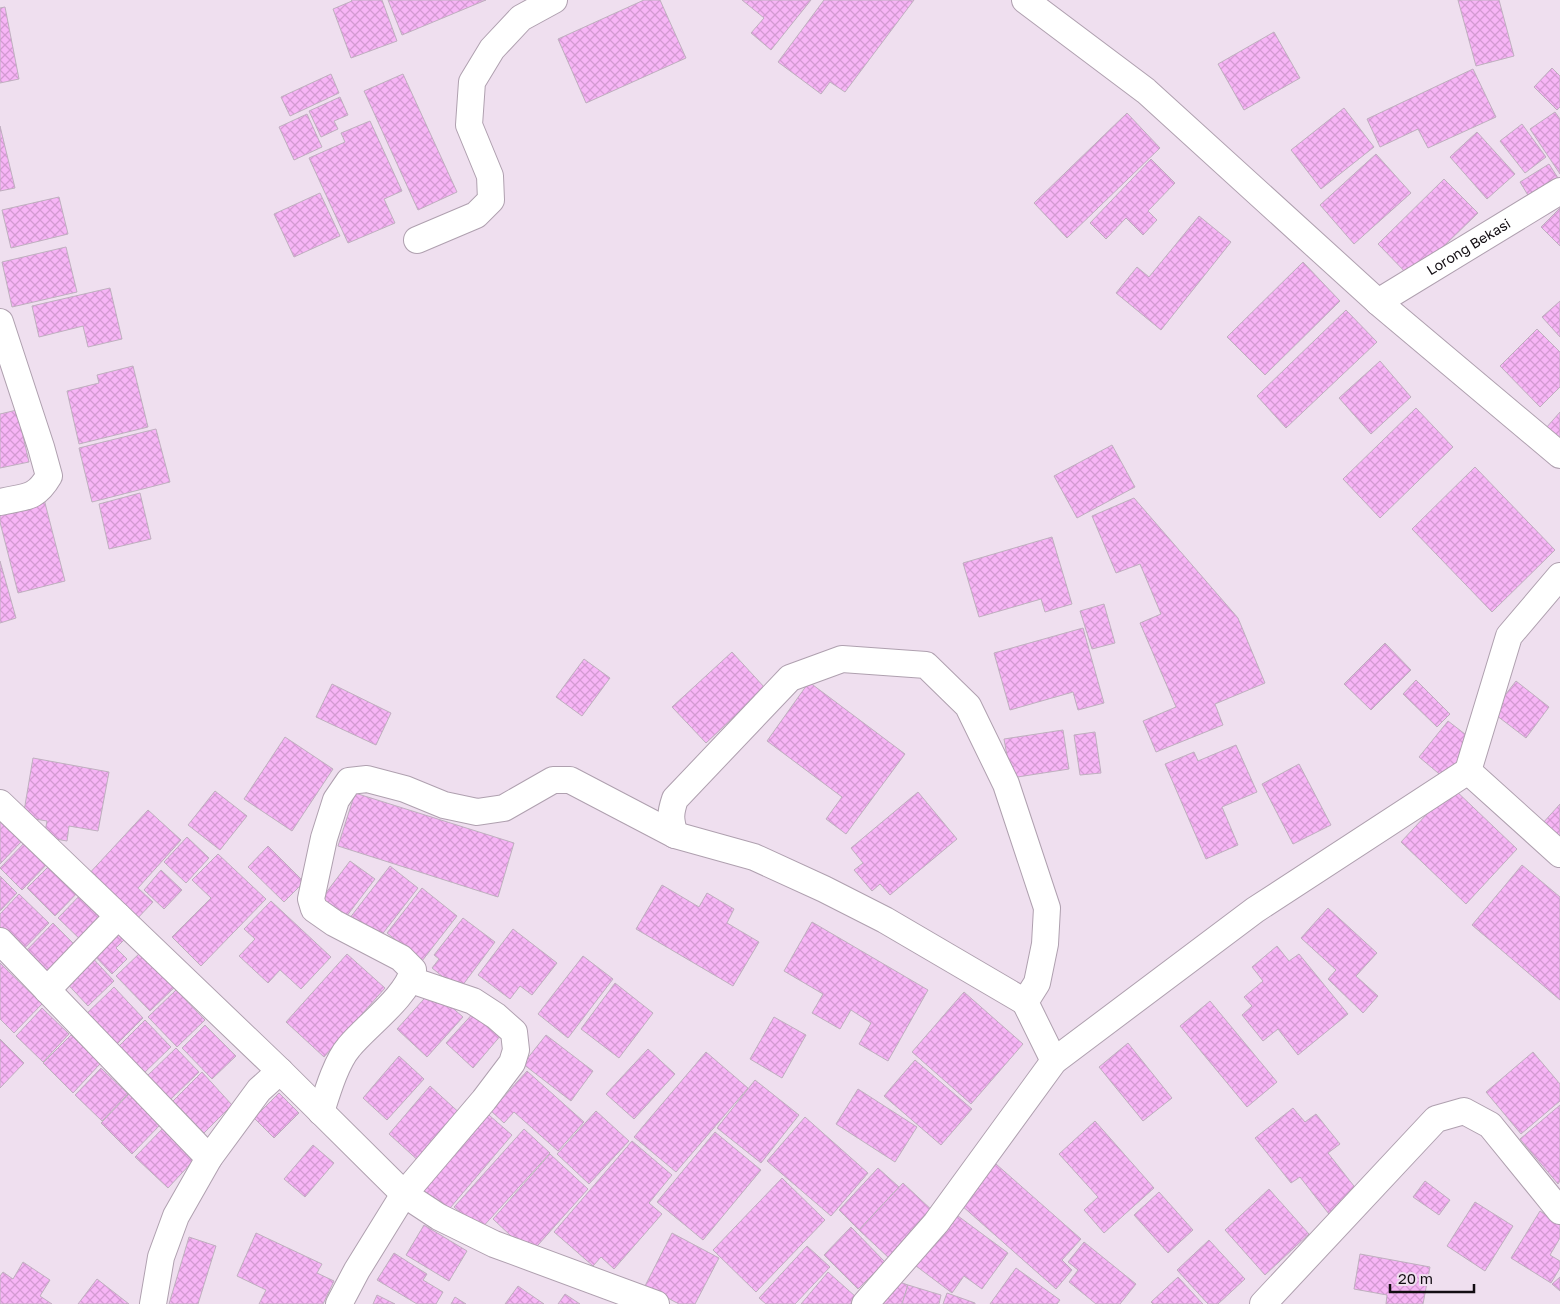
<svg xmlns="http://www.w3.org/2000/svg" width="1560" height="1304" font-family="'Golos Text',sans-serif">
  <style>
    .building { fill: url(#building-cross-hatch); stroke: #bfafbf }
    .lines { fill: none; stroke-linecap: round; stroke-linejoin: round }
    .minor-casing { stroke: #afa0af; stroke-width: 28 }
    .minor { stroke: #fff; stroke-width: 26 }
    .labels { text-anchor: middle; stroke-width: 4.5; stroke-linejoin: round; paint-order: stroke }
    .street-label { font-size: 14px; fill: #120d12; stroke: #efdfef }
  </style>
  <defs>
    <pattern id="building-cross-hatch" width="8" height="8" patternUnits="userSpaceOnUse" patternTransform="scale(1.25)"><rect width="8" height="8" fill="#f7b5f6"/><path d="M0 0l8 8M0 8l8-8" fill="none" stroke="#d39ad2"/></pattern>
  </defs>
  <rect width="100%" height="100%" fill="#efdfef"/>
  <g class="building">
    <path d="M351,0H382L397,41L351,58L333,9L352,1Z"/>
    <path d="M388,0H486L402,35Z"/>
    <path d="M644,0H660L686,58L586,103L558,39Z"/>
    <path d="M742,0H811L771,50L751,33L764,18Z"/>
    <path d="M824,0H914L845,92L830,82L821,94L778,62Z"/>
    <path d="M1458,0H1499L1514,56L1476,66Z"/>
    <path d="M5,7L19,79L0,83V8Z"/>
    <path d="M1274,32L1300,78L1244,110L1218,64Z"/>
    <path d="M1552,68L1560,76V107L1557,110L1534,87Z"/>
    <path d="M1473,69L1496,117L1428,148L1418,129L1380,147L1367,119Z"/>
    <path d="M331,74L339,93L290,116L281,97Z"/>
    <path d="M403,74L457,192L418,210L364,91Z"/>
    <path d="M340,97L348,115L334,121L338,129L321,137L309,111Z"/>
    <path d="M1344,108L1374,147L1321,189L1291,150Z"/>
    <path d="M1555,112L1560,119V174L1530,129Z"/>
    <path d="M1127,113L1160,148L1067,238L1034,203Z"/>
    <path d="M307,114L322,147L294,160L279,127Z"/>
    <path d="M370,121L402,191L384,199L395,223L348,243L309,158L345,142L341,133Z"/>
    <path d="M1522,124L1546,157L1525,173L1500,141Z"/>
    <path d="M0,126L15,188L0,191Z"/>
    <path d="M1477,132L1515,174L1487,199L1450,157Z"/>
    <path d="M1376,154L1411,193L1354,244L1320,205Z"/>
    <path d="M1151,159L1175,183L1148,211L1157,220L1143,235L1126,218L1106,239L1090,223Z"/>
    <path d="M1549,164L1560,181L1532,202L1520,182Z"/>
    <path d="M1444,179L1478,213L1411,278L1378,244Z"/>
    <path d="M320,193L340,236L294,257L274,214Z"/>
    <path d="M59,197L68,234L11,248L2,210Z"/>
    <path d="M1560,208V246L1541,227Z"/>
    <path d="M1199,216L1231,242L1161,330L1116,293L1137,267L1149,277Z"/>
    <path d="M66,247L77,292L12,307L2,262Z"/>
    <path d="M1303,262L1340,301L1265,375L1227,337Z"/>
    <path d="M110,288L122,339L88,347L83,326L39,337L32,306Z"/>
    <path d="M1560,301V337L1542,317Z"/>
    <path d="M1346,310L1377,342L1286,428L1257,396Z"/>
    <path d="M1537,329L1560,352V387L1540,407L1500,366Z"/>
    <path d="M1380,361L1411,397L1371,434L1339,398Z"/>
    <path d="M133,366L148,427L79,444L67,391L99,383L97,375Z"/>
    <path d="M1416,408L1453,447L1380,518L1343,479Z"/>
    <path d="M17,410L29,462L0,468V414Z"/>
    <path d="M1560,412V440L1546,428Z"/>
    <path d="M156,429L170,482L92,502L79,448Z"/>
    <path d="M1112,445L1135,487L1077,518L1054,476Z"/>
    <path d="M1475,467L1555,550L1492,612L1412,529Z"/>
    <path d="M140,493L151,539L109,549L99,504Z"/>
    <path d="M1134,498L1238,618L1265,683L1215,704L1223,725L1156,752L1143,721L1176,707L1140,623L1161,614L1140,564L1116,573L1092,516Z"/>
    <path d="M44,499L65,581L18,593L0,522V511Z"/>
    <path d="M1052,537L1072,604L1045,612L1041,599L979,617L963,563Z"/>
    <path d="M0,561L16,618L0,623Z"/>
    <path d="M1104,604L1115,643L1092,649L1080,611Z"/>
    <path d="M1083,628L1104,703L1078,710L1073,692L1010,710L994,653Z"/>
    <path d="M1385,643L1411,670L1371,710L1344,684Z"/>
    <path d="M732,652L765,688L706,743L672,707Z"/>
    <path d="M584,659L610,678L582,716L556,697Z"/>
    <path d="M1416,680L1450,714L1437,727L1403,694Z"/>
    <path d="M1516,681L1549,707L1526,738L1492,712Z"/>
    <path d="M809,682L905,754L846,834L826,819L842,797L767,741Z"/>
    <path d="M332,684L391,713L376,745L316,717Z"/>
    <path d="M1448,721L1474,741L1444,778L1419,757Z"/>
    <path d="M1063,730L1069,769L1011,778L1004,739Z"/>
    <path d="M1095,732L1101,773L1080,775L1074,735Z"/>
    <path d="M285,737L333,769L292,831L244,799Z"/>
    <path d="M1236,745L1257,792L1222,807L1238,845L1206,859L1165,764L1194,752L1198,761Z"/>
    <path d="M33,758L109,772L98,831L69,826L67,841L44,837L47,821L23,817Z"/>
    <path d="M1299,764L1331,825L1293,844L1262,784Z"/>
    <path d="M1452,787L1517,849L1466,904L1401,842Z"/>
    <path d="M215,791L247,816L220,850L188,825Z"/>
    <path d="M918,792L957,839L890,895L880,884L872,891L854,870L863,863L851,848Z"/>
    <path d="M355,793L514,843L498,897L338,846Z"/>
    <path d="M1560,804V840L1542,824Z"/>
    <path d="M148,810L181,840L138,888L153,902L134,922L86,877Z"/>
    <path d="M0,820L22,841L0,864Z"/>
    <path d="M187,837L209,858L186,883L164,862Z"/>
    <path d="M28,839L50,861L22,890L0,868Z"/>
    <path d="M268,846L304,882L284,902L248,867Z"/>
    <path d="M218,854L266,899L201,966L172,937L211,898L192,880Z"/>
    <path d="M54,861L82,888L55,916L27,888Z"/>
    <path d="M350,861L375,879L343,921L319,902Z"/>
    <path d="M1522,865L1560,897V1000L1472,925Z"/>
    <path d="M390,866L418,888L377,941L349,919Z"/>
    <path d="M161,870L182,890L164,909L144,890Z"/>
    <path d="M0,876L17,893L0,911Z"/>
    <path d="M662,885L699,907L707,893L734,909L727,923L759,942L733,986L636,929Z"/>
    <path d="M422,888L457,916L422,961L387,933Z"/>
    <path d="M84,891L112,918L86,945L58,918Z"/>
    <path d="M19,894L49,923L19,954L0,935V914Z"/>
    <path d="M271,901L331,957L301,989L280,970L268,983L239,956L255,939L244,929Z"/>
    <path d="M1328,908L1377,953L1356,976L1378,996L1363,1013L1328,979L1336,970L1301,938Z"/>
    <path d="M463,918L495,942L459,990L432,968L439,959L434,955Z"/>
    <path d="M812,922L928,990L888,1061L859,1044L871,1023L851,1010L840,1029L812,1013L823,994L784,971Z"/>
    <path d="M53,923L81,951L49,984L21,956Z"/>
    <path d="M115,927L126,938L116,948L127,959L112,974L90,951Z"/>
    <path d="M513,929L557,963L532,995L520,986L510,999L478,975Z"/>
    <path d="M1277,946L1289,961L1299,954L1348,1014L1298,1055L1278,1029L1263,1041L1242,1015L1252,1006L1244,997L1263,981L1252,967Z"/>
    <path d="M143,950L177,985L150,1011L116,976Z"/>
    <path d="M87,952L114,981L88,1006L61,977Z"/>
    <path d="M347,954L385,988L324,1057L286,1022Z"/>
    <path d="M583,956L613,979L568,1038L538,1014Z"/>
    <path d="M0,963L42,1004L14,1033L0,1019Z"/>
    <path d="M615,983L653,1013L619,1058L581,1029Z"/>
    <path d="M114,987L143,1018L112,1049L82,1018Z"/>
    <path d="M176,990L205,1020L177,1047L148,1017Z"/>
    <path d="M432,990L463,1017L427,1057L397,1029Z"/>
    <path d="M964,992L1023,1044L971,1104L912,1052Z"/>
    <path d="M1210,1001L1277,1082L1247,1107L1180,1026Z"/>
    <path d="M42,1008L69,1034L43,1062L16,1036Z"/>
    <path d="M476,1010L502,1034L473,1068L446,1043Z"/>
    <path d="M774,1017L806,1035L782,1078L750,1059Z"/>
    <path d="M145,1020L171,1047L142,1075L117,1048Z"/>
    <path d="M205,1025L236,1056L212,1079L182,1048Z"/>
    <path d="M71,1035L100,1064L73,1093L43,1063Z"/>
    <path d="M546,1035L593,1071L571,1101L523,1064Z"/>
    <path d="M0,1039L24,1063L0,1088Z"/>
    <path d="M1128,1043L1172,1098L1143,1121L1099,1067Z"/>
    <path d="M176,1048L199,1072L170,1100L147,1076Z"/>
    <path d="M648,1049L675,1074L634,1119L606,1094Z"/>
    <path d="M706,1052L748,1088L676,1172L634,1137Z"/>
    <path d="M1533,1052L1560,1084V1101L1521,1134L1486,1092Z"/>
    <path d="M399,1056L424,1079L387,1120L363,1098Z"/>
    <path d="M915,1060L972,1109L941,1145L884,1096Z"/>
    <path d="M101,1068L128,1094L102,1121L75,1095Z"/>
    <path d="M527,1071L584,1122L558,1151L514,1112L504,1123L491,1111Z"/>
    <path d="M202,1072L232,1105L204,1133L173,1101Z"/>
    <path d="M755,1080L799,1115L761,1163L717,1128Z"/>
    <path d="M430,1086L464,1117L422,1164L389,1134Z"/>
    <path d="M858,1089L917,1127L895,1162L836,1124Z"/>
    <path d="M279,1093L299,1113L274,1138L254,1118Z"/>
    <path d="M129,1094L160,1125L132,1154L101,1123Z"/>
    <path d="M1560,1105V1181L1558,1184L1520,1139Z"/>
    <path d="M1293,1108L1305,1122L1316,1114L1340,1144L1328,1153L1361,1195L1332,1218L1300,1177L1291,1183L1255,1138Z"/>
    <path d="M482,1109L512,1135L445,1214L415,1188Z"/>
    <path d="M596,1111L629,1141L589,1184L557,1154Z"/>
    <path d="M805,1117L868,1173L831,1216L767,1161Z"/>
    <path d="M1095,1121L1154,1188L1104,1233L1084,1210L1098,1197L1059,1154Z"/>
    <path d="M163,1128L195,1159L168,1188L135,1157Z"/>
    <path d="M524,1129L550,1153L480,1230L454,1207Z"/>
    <path d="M715,1132L761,1170L703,1240L657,1202Z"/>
    <path d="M632,1141L672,1175L649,1203L662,1214L614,1269L601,1257L593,1266L554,1232Z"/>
    <path d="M313,1145L334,1163L305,1197L284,1179Z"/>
    <path d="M550,1154L588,1189L530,1254L493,1219Z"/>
    <path d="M996,1164L1081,1239L1062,1260L1072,1270L1056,1289L961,1205Z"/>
    <path d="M878,1168L899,1187L859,1230L839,1210Z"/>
    <path d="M782,1178L825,1220L756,1292L713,1250Z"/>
    <path d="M1425,1181L1450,1200L1439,1215L1413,1197Z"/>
    <path d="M903,1183L935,1213L891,1260L859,1230Z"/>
    <path d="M1269,1189L1309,1234L1265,1275L1225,1230Z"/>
    <path d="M1159,1192L1193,1230L1168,1253L1134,1215Z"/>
    <path d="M1475,1202L1513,1226L1485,1271L1447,1246Z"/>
    <path d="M1540,1211L1560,1224V1238L1550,1255L1560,1261V1268L1551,1283L1511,1258Z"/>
    <path d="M954,1213L1008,1253L982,1289L964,1276L952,1293L916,1266Z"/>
    <path d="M424,1225L467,1251L449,1281L406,1255Z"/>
    <path d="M851,1227L885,1262L858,1289L824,1255Z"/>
    <path d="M256,1233L322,1264L317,1273L334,1281L323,1304H259L266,1290L237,1276Z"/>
    <path d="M672,1233L719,1258L695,1304H679L645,1286Z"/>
    <path d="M189,1237L216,1246L198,1304H169Z"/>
    <path d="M1209,1240L1245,1279L1218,1304H1208L1177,1270Z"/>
    <path d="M1084,1242L1136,1284L1120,1304H1096L1069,1282L1078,1270L1068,1262Z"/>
    <path d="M807,1246L830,1267L795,1304H766L759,1298Z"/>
    <path d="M394,1253L427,1274L423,1280L443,1292L436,1304H417L377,1280Z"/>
    <path d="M1360,1254L1430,1267L1423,1304H1386L1387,1295L1354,1289Z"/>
    <path d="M23,1262L50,1280L40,1296L52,1304H0V1276L3,1272L13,1279Z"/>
    <path d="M1016,1268L1060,1300L1057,1304H990Z"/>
    <path d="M828,1272L856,1297L850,1304H801Z"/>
    <path d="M1178,1277L1203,1304H1153L1151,1302Z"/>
    <path d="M1560,1277V1291L1552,1284Z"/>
    <path d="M97,1279L129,1304H78Z"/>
    <path d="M897,1281L908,1285L902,1304H878Z"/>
    <path d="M908,1285L941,1295L939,1304H902Z"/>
    <path d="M518,1286L544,1304H505Z"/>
    <path d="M947,1293L975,1303V1304H943Z"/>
    <path d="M565,1294L580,1304H558Z"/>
    <path d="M377,1295L395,1304H373Z"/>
    <path d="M455,1297L466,1304H451Z"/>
  </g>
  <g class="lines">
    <g class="minor-casing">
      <g id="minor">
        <path d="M1025,0L1146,91L1378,302L1560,455"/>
        <path d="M417,240L476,215L491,200L490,176L469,125L472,82L492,49L521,18L554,0"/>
        <path id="s1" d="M1378,302L1560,191"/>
        <path d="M0,322L41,447L49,476C35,500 25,496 0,502"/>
        <path d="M1468,771L1560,854"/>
        <path d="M0,803L280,1071L404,1194L439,1217L494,1244L656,1304"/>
        <path d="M675,835C670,819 670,814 675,799L790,678L842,659L926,665L968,706L1006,784L1047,908L1045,944L1037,983L1025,1002L1054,1061"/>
        <path d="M0,941L209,1158"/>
        <path d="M47,990L118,916"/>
        <path d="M321,1112C327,1093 336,1062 349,1047C366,1026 408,996 413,970L401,958L334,923L314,909L311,899L324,838L336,800L349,781L367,779L405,789L444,805L477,812L504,808L553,780H570L675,835L754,857L824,889L885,920L1025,1002"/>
        <path d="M153,1304L161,1257L176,1216L209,1158L259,1090L280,1071"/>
        <path d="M339,1304L357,1270L404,1194L484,1100L512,1063L516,1050L514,1032L496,1016L473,1001L411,980"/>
        <path d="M865,1304L936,1223L1054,1061L1255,910L1468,771L1509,636L1560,576"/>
        <path d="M1263,1304L1436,1119L1464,1111L1490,1125L1560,1211"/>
      </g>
    </g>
    <use href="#minor" class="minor"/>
  </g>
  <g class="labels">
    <g class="street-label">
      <text dy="5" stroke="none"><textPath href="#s1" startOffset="106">Lorong Bekasi</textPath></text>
    </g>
  </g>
  <path d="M1390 1284v8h84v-8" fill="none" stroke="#120d12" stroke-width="2.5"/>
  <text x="1398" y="1284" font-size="15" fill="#120d12" stroke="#efdfef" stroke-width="4" paint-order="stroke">20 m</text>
</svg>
